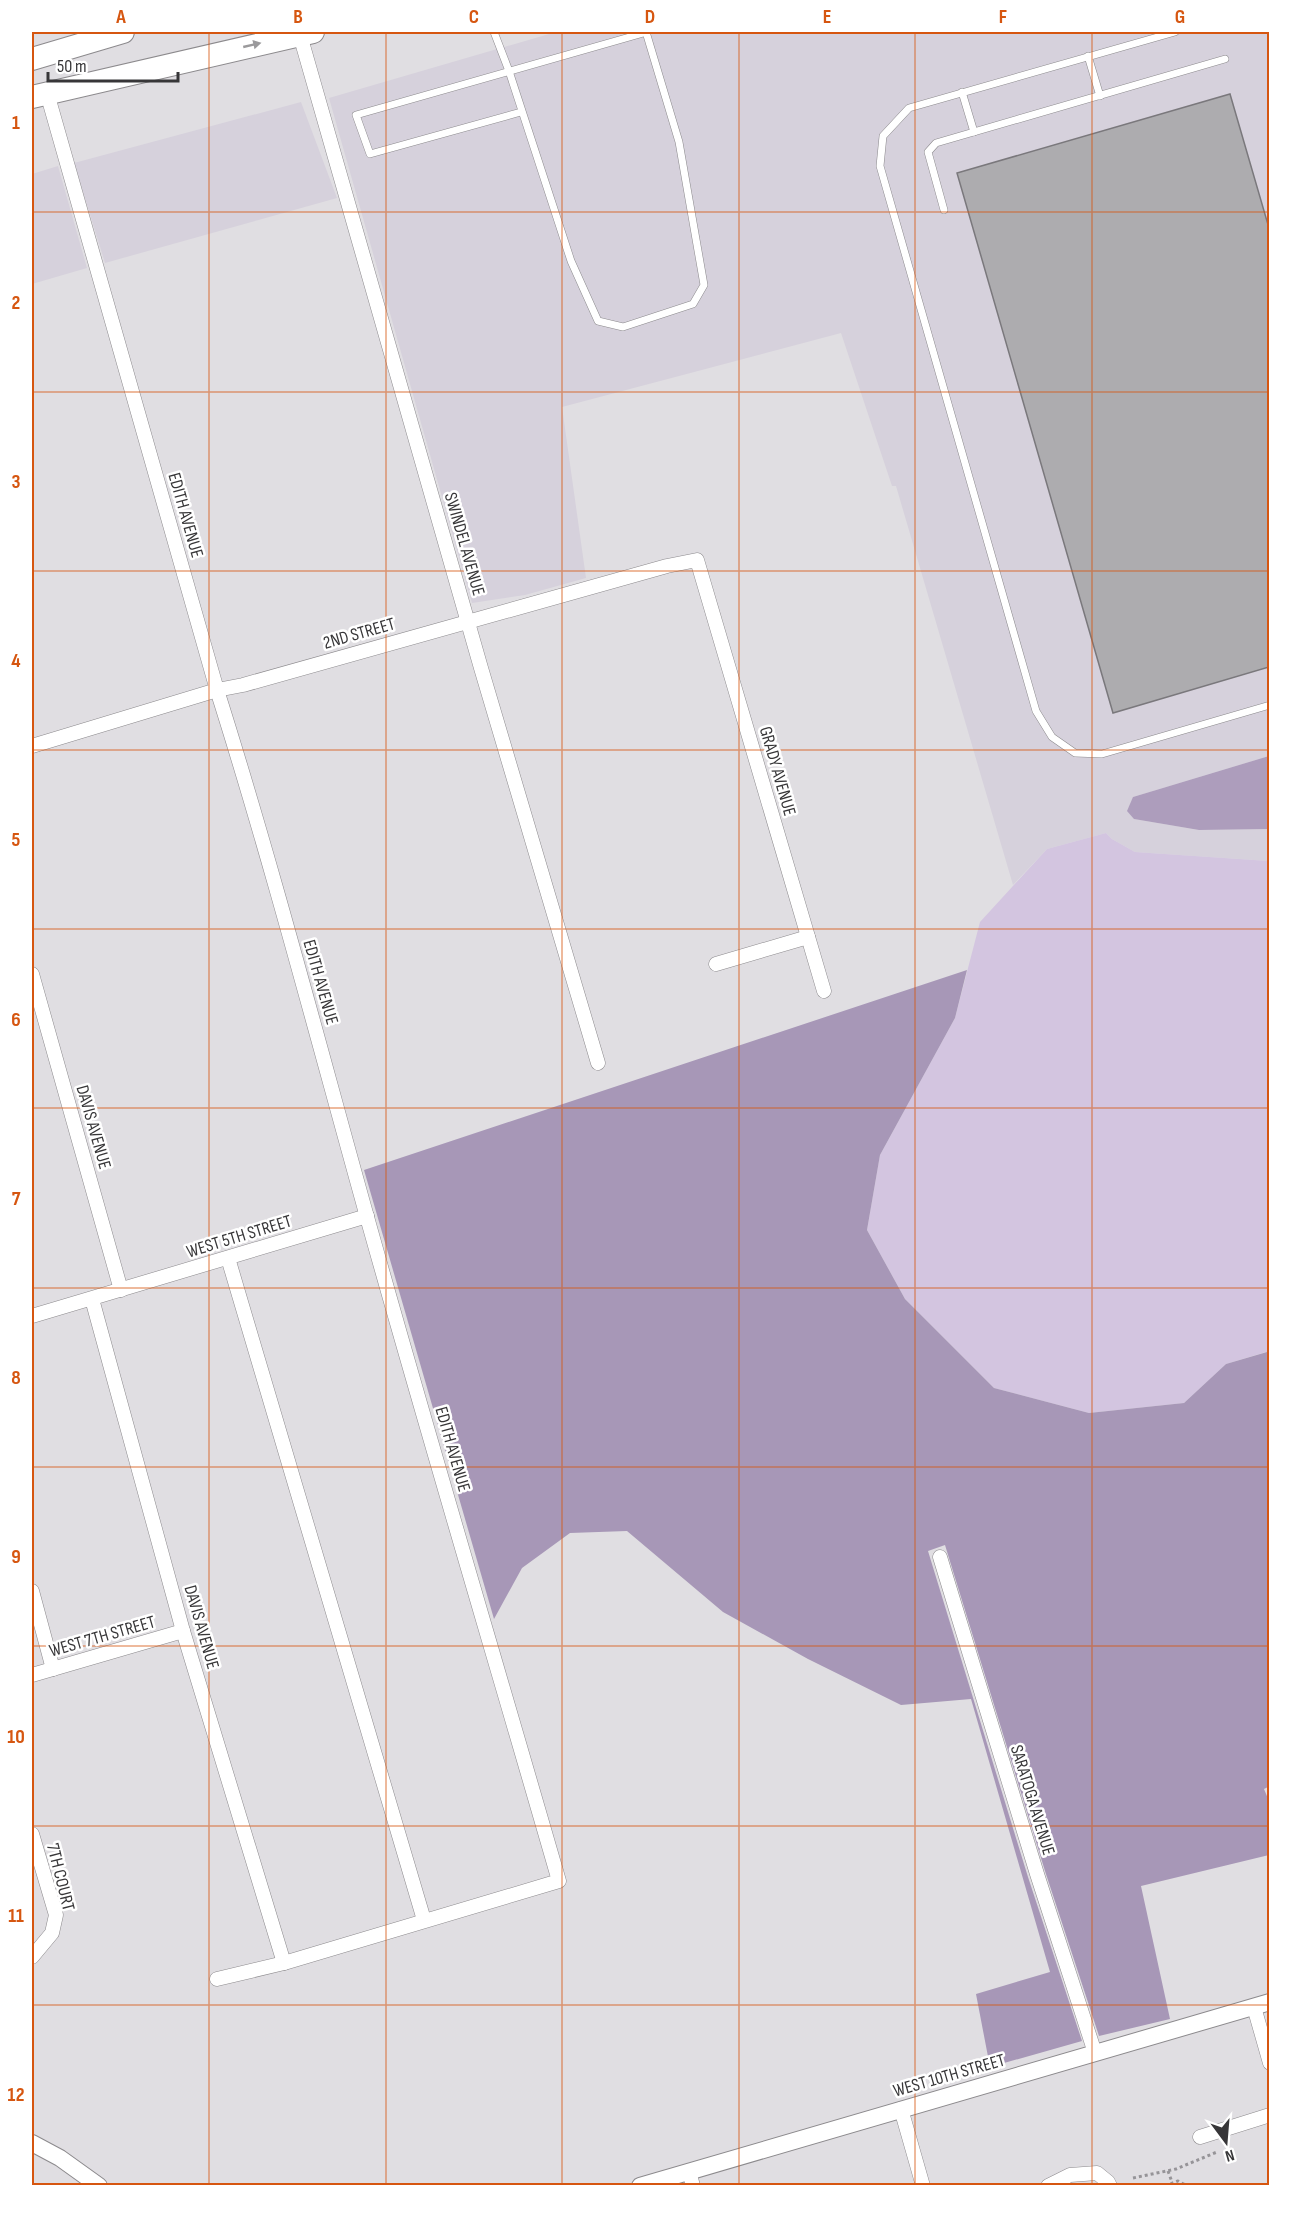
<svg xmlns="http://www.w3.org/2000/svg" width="1301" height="2217" font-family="'Sofia Sans Condensed',sans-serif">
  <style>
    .built { fill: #d6d1dc }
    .green { fill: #d3c5e0 }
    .forest { fill: #a797b7 }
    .water { fill: #ad9dbc }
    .building { fill: #adacaf; stroke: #7a787c; stroke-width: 1.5 }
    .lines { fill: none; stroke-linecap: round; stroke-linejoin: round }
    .service-casing { stroke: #8c8a8d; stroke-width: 8 }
    .minor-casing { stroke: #8c8a8d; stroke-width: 15 }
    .tertiary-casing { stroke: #8c8a8d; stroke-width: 18 }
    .primary-casing { stroke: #8c8a8d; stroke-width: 24 }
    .path { stroke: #969498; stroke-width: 3; stroke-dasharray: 3 3; stroke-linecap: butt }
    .service { stroke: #fff; stroke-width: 7 }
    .minor { stroke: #fff; stroke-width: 14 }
    .tertiary { stroke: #fff; stroke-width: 16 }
    .primary { stroke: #fff; stroke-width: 22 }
    .oneway { fill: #9b9a9c }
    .grid { fill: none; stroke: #d65610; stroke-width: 1.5; stroke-opacity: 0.55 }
    .labels { text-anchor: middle; stroke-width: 5; stroke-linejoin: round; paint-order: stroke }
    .street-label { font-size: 18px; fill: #373638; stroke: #fff }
    .neatline { fill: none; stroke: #d65610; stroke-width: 2 }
    .grid-label { font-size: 20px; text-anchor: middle; font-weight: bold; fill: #d65610 }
  </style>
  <rect width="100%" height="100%" fill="#e0dee2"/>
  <g class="built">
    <path d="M556,32H1269V756L1133,797L1134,819L1199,830L1269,829V861L1135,852L1112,839L1106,833L1047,849L1013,885L896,486H892L841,333L562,407L586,578L525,595L472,603L329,98Z"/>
    <path d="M301,102L337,198L105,263L74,163Z"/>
    <path d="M58,166L87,268L32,284V174Z"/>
  </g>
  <path class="green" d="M1106,833L1112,839L1135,852L1269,861V1355L1266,1352L1226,1364L1184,1403L1089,1413L994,1388L905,1299L867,1230L880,1155L955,1018L980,922L1047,849Z"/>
  <path class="forest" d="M967,970L955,1018L880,1155L867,1230L905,1299L994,1388L1089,1413L1184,1403L1226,1364L1267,1352L1270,1355V1786L1264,1789L1269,1801V1855L1141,1886L1170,2019L1099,2036L1045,1871L945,1545L928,1551L1028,1877L1082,2041L990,2067L976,1994L1050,1972L971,1699L901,1705L808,1659L723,1612L627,1531L570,1533L522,1568L494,1619L364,1170Z"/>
  <path class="water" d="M1269,756V829L1199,830L1134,819L1127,811L1133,797Z"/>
  <path class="building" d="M1230,94L1269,228V667L1113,713L957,173Z"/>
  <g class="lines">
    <g class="service-casing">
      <g id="service">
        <path d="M494,32L509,71L571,261L598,321L623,327L693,304L704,285L679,142L646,32"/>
        <path d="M1175,32L909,108L883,136L880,166L1036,711L1052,737L1075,753L1102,754L1270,705"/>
        <path d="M1088,56L1100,96"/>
        <path d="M962,92L974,132"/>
        <path d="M521,112L370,154L356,115L647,32"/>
        <path d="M944,210L928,152L936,143L1225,59"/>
      </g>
    </g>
    <g class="minor-casing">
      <g id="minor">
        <path d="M300,35L481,668L598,1063"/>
        <path d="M47,93L217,690C272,864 318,1041 367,1217C429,1439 495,1659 559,1881L284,1963L217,1979"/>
        <path d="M32,746L217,690L243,685L667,566L697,560L824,991"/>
        <path d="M716,964L808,937"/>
        <path d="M32,974L121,1290"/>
        <path d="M228,1258L424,1920"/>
        <path d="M92,1299L183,1631L284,1963"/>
        <path d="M32,1316L367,1216"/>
        <path d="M940,1557L1037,1874L1095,2053"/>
        <path d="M32,1591L53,1669"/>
        <path d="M32,1675L183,1631"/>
        <path d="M32,1834L56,1915L52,1933L32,1957"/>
        <path d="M1254,2007L1270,2063"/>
        <path d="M901,2109L923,2186"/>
        <path d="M1200,2137L1270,2115"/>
        <path d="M689,2171L693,2186"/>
        <path d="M1048,2186L1070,2175L1097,2173L1108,2182L1110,2186"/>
      </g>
    </g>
    <g class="tertiary-casing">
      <g id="tertiary">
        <path d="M32,2143L60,2158L99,2186"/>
        <path d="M640,2186L1270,2002"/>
      </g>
    </g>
    <g class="primary-casing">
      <g id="primary">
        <path d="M32,59L123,32"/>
        <path d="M32,97L313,32"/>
      </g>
    </g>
    <g class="path">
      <path d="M1168,2171L1172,2182"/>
      <path d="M1133,2178L1176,2169L1217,2152"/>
      <path d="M1165,2186L1178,2181L1187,2186"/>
    </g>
    <use href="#service" class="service"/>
    <use href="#minor" class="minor"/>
    <use href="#tertiary" class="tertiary"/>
    <use href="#primary" class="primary"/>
  </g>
  <defs><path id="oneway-solid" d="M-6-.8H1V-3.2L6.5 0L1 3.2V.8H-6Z" transform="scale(1.5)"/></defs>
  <use class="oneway" href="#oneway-solid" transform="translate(252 45) rotate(-13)"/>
  <path class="grid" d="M209,32V2186M386,32V2186M562,32V2186M739,32V2186M915,32V2186M1092,32V2186M32,212H1270M32,392H1270M32,571H1270M32,750H1270M32,929H1270M32,1108H1270M32,1288H1270M32,1467H1270M32,1646H1270M32,1826H1270M32,2005H1270"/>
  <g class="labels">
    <g class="street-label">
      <text transform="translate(186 515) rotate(74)" y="6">EDITH AVENUE</text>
      <text transform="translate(465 544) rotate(74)" y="6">SWINDEL AVENUE</text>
      <text transform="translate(359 633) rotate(-16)" y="6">2ND STREET</text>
      <text transform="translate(778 771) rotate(74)" y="6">GRADY AVENUE</text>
      <text transform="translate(321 982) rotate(74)" y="6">EDITH AVENUE</text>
      <text transform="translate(94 1127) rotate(74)" y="6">DAVIS AVENUE</text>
      <text transform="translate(239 1236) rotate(-17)" y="6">WEST 5TH STREET</text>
      <text transform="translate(453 1449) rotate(74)" y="6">EDITH AVENUE</text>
      <text transform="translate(202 1627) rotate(74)" y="6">DAVIS AVENUE</text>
      <text transform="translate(102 1636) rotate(-16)" y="6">WEST 7TH STREET</text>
      <text transform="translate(1033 1800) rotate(73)" y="6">SARATOGA AVENUE</text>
      <text transform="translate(61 1877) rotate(76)" y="6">7TH COURT</text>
      <text transform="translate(949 2075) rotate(-16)" y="6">WEST 10TH STREET</text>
    </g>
  </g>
  <rect width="1301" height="2217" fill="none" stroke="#ffffff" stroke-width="66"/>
  <g transform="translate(1226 2142) rotate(164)" stroke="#ffffff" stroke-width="4.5" paint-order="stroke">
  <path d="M0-4.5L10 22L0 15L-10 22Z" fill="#373638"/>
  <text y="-9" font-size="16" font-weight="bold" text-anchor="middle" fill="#373638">N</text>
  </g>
  <path d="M48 72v9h130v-9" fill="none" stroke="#373638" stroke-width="3"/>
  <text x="57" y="72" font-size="18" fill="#373638" stroke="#ffffff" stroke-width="4.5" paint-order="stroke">50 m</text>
  <rect x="33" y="33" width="1235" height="2151" class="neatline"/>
  <g class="grid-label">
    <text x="121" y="23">A</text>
    <text x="298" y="23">B</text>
    <text x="474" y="23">C</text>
    <text x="650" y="23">D</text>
    <text x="827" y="23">E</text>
    <text x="1003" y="23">F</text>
    <text x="1180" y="23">G</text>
    <text x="16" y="129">1</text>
    <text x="16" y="309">2</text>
    <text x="16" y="488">3</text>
    <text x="16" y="667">4</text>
    <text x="16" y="846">5</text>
    <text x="16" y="1026">6</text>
    <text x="16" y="1205">7</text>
    <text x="16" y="1384">8</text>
    <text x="16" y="1563">9</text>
    <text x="16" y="1743">10</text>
    <text x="16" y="1922">11</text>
    <text x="16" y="2101">12</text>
  </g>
</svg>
